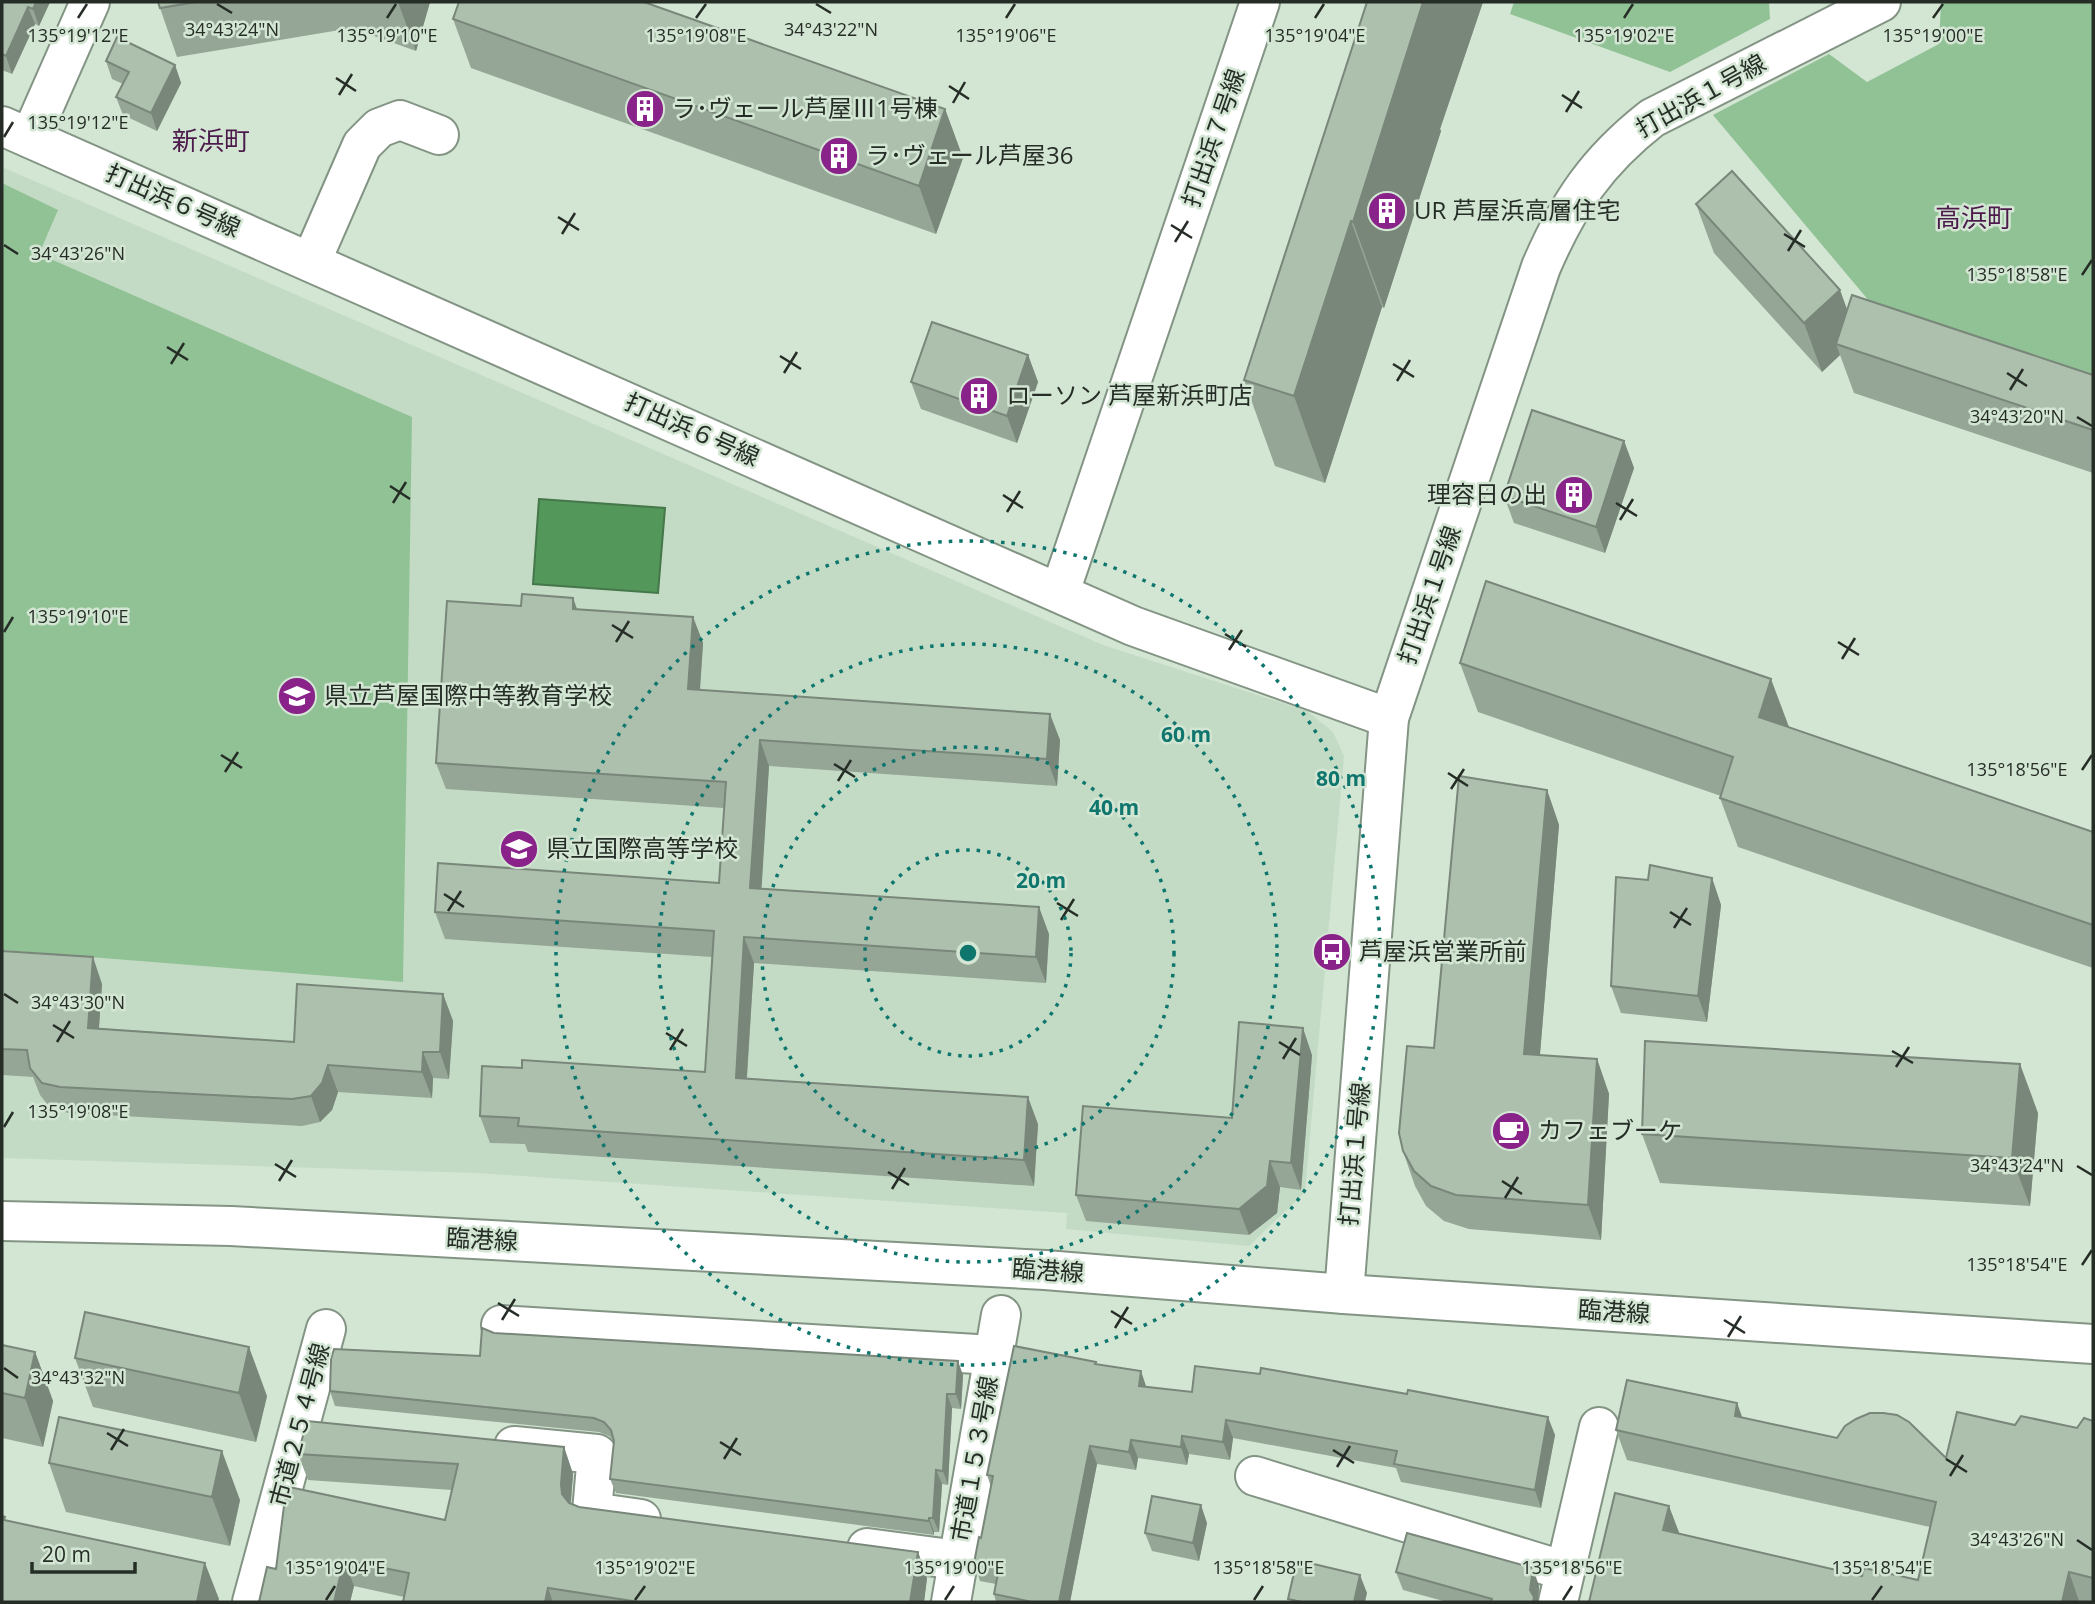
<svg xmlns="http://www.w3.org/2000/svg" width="2095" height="1604" font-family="'Open Sans','Noto Sans JP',sans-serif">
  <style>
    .built { fill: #c3dbc4 }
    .green { fill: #91c295 }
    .water { fill: #53975b; stroke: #45774b; stroke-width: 2 }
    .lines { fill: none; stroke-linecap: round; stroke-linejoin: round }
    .minor-casing { stroke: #839484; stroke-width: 42 }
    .minor { stroke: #fff; stroke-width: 38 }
    .wall { fill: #95a596 }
    .shaded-wall { fill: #79867a }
    .building { fill: #adc0ae; stroke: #79867a; stroke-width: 2 }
    .ticks { fill: none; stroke: #252d26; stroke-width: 2.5 }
    .ring { fill: none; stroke: #0f766e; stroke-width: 3.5; stroke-dasharray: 3.5 7 }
    .labels { text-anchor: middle; stroke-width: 5; stroke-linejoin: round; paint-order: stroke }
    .street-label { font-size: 24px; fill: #252d26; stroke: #d3e5d3 }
    .poi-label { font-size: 24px; fill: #252d26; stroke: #d3e5d3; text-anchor: start }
    .neighbourhood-label { font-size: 26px; fill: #4b1a4b; stroke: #d3e5d3 }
    .ticks-label { font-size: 18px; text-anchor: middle; fill: #252d26; stroke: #d3e5d3; stroke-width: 5; stroke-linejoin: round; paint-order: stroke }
    .centre { fill: #0f766e; stroke: #d3e5d3; stroke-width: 3.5 }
    .ring-label { font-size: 21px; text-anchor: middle; font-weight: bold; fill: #0f766e; stroke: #d3e5d3; stroke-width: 5; stroke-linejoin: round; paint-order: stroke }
  </style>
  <rect width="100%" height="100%" fill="#d3e5d3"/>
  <path class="built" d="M2,167L1103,645L1307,711L1333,732L1344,756L1305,1192L1249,1246L1066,1229L1067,1213L477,1173L2,1158Z"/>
  <g class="green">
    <path d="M1514,2H1769L1770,19L1670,72L1510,14Z"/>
    <path d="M1941,2H2093V379L1875,308L1713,115L1829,54L1867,82L1939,44Z"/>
    <path d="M2,183L58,210L39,254L412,417L403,982L2,950Z"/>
  </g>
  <path class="water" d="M539,499L665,508L658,593L533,584Z"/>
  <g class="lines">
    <g class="minor-casing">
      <g id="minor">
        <path d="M2,126L1133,626L1389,718"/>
        <path d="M30,138L90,2"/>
        <path d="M311,262L362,145L379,128L400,120L439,135"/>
        <path d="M1060,592L1260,2"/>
        <path d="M2,1221L231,1226L1045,1270L1344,1294L2093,1344"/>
        <path d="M1344,1294L1389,718L1541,267C1568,204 1597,161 1652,118L1881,2"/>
        <path d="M501,1325L993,1355"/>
        <path d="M514,1446L597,1454L592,1512L641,1519"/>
        <path d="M1255,1476L1565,1571"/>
        <path d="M867,1548L958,1560"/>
        <path d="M252,1602L326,1329"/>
        <path d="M951,1602L1001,1315"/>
        <path d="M1558,1602L1599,1427"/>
      </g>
    </g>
    <use href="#minor" class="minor"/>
  </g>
  <g class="wall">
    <path d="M2,2H50L39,26L35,24L12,74L2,70Z"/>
    <path d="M158,2H430L416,51L352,28L177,57L160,8Z"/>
    <path d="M1367,2H1483L1440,129L1441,131L1384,308L1382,307L1325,483L1275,466L1244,380Z"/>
    <path d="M453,19L945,109L963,158L936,234L471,68Z"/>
    <path d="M106,61L175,65L181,83L157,131L123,115L116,97L123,84L112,79Z"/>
    <path d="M1696,204L1847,309L2093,375V473L1854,393L1840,355L1822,372L1714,253Z"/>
    <path d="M1028,355L1038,382L1017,443L921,409L911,382Z"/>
    <path d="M1624,441L1634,468L1605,553L1514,523L1504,496Z"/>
    <path d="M521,606L693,617L703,643L700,690L1060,740L1057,786L769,766L761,888L1049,934L1046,983L754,963L747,1078L1038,1124L1034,1186L528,1152L525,1144L490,1143L480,1116L522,1068L705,1072L712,957L445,939L435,912L719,883L724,808L446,789L436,763Z"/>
    <path d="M1460,663L1789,727L2093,832V968L1738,847L1720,798L1721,796L1478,712Z"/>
    <path d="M1547,790L1559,825L1540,1055L1597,1059L1609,1094L1601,1240L1469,1229L1444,1221L1426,1206L1415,1186L1403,1151L1434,1048Z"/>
    <path d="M1712,878L1721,905L1707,1022L1621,1013L1611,986L1648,880Z"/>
    <path d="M2,951L102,984L99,1028L294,1042L443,994L453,1021L449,1079L433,1078L432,1098L338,1092L332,1110L320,1122L302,1126L69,1113L51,1109L40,1095L33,1077L2,1075Z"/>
    <path d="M1312,1055L1301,1190L1280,1187L1277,1213L1249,1235L1086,1221L1076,1195L1232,1118Z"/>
    <path d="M2038,1113L2030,1206L1660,1183L1642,1134Z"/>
    <path d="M494,1333L963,1375L961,1409L952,1408L948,1485L942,1484L939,1532H934V1535L616,1493L610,1479L614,1441L609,1436L599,1432L335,1406L330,1391L480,1356Z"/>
    <path d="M2,1345L35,1352L53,1401L43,1447L2,1438Z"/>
    <path d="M75,1358L267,1396L256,1442L93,1407Z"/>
    <path d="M1096,1362L1097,1365L1146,1387L1555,1435L1541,1508L1401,1482L1396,1468L1233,1438L1230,1460L1189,1454L1187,1465L1138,1458L1136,1470L1097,1464L1070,1602H996L994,1594L996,1584L980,1581L974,1563L981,1538L991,1487L987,1475Z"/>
    <path d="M1737,1403L1742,1418L1837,1438L1946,1458L2015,1425L2077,1428L2093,1421V1602L2079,1601L1589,1602L1679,1533L1862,1576L1918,1580L1930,1527L1627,1460L1616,1430Z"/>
    <path d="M564,1447L573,1474L571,1503L579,1507L918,1552L927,1578L924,1602H403L404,1597L354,1586L350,1602H259L276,1569L445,1520L452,1490L308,1480L298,1454Z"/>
    <path d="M49,1463L240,1500L230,1546L66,1512Z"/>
    <path d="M1207,1523L1199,1561L1152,1551L1145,1533Z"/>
    <path d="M1396,1572L1539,1586L1538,1602H1447L1403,1590Z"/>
  </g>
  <g class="shaded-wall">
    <path d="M36,2H50L39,26L33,9Z"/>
    <path d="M398,2H430L416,51Z"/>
    <path d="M1423,2H1483L1440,129L1441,131L1384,308L1353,222Z"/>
    <path d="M28,7L35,24L12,74L6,56Z"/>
    <path d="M175,65L181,83L157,131L151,113Z"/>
    <path d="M945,109L963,158L936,234L919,186Z"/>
    <path d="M1351,221L1382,307L1325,483L1294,396Z"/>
    <path d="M1840,290L1858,339L1836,344L1840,355L1822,372L1804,323Z"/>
    <path d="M1028,355L1038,382L1017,443L1007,416Z"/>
    <path d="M1624,441L1634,468L1605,553L1596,527Z"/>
    <path d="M573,598L583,625L573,609Z"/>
    <path d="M693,617L703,643L698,716L688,689Z"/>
    <path d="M1771,679L1789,727L1759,717Z"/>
    <path d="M1050,714L1060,740L1057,786L1047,759Z"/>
    <path d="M760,740L769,766L760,914L750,888Z"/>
    <path d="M1547,790L1559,825L1537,1089L1524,1054Z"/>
    <path d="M1712,878L1721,905L1707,1022L1698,996Z"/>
    <path d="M1039,907L1049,934L1046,983L1036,957Z"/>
    <path d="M744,937L754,963L745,1104L736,1078Z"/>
    <path d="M93,957L102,984L97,1054L88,1028Z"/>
    <path d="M443,994L453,1021L449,1079L440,1052Z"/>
    <path d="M1303,1028L1312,1055L1301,1190L1291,1163Z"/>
    <path d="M423,1052L433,1078L432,1098L422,1072Z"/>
    <path d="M1597,1059L1609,1094L1601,1240L1588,1205Z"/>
    <path d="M2020,1064L2038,1113L2030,1206L2012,1158Z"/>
    <path d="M328,1065L338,1092L332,1110L320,1122L311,1096Z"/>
    <path d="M1028,1097L1038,1124L1034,1186L1024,1160Z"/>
    <path d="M1270,1161L1280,1187L1277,1213L1249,1235L1239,1209Z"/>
    <path d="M249,1347L267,1396L256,1442L239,1393Z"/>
    <path d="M35,1352L53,1401L43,1447L25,1398Z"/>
    <path d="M958,1361L963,1375L961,1409L956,1394Z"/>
    <path d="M1141,1371L1147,1389L1139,1386Z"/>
    <path d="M947,1394L952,1408L948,1485L943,1471Z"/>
    <path d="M1737,1403L1748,1433L1735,1416Z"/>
    <path d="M1548,1417L1555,1435L1541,1508L1535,1490Z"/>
    <path d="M1226,1420L1233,1438L1230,1460L1223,1442Z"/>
    <path d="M1182,1436L1189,1454L1187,1465L1181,1447Z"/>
    <path d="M1131,1440L1138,1458L1136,1470L1129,1452Z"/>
    <path d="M1090,1446L1097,1464L1070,1602H1059Z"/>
    <path d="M564,1447L573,1474L570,1510L562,1494L561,1484Z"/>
    <path d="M222,1451L240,1500L230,1546L212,1497Z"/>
    <path d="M936,1470L942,1484L939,1532L933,1518Z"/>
    <path d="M1201,1505L1207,1523L1199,1561L1193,1543Z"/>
    <path d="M1669,1506L1680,1535L1663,1530Z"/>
    <path d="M929,1518L934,1532V1535L929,1521Z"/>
    <path d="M918,1552L927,1578L924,1602H910Z"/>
    <path d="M344,1560L354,1586L350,1602H334Z"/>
    <path d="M205,1563L219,1599L218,1602H197Z"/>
    <path d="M1533,1568L1539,1586L1538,1602H1533L1530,1590Z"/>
    <path d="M2069,1572L2079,1601V1602H2062Z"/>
    <path d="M1360,1575L1367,1593L1365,1602H1354Z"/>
    <path d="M548,1588L553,1602H545Z"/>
  </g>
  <g class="building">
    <path d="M2,2H36L33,9L28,7L6,56L2,54Z"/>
    <path d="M158,2H196L160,8Z"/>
    <path d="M459,2H644L945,109L919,186L453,19Z"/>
    <path d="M1367,2H1423L1353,222L1351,221L1294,396L1244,380Z"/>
    <path d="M117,37L175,65L151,113L116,97L129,72L106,61Z"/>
    <path d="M1732,171L1840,290L1804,323L1696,204Z"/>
    <path d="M1852,295L2093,375V430L1836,344Z"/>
    <path d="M932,322L1028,355L1007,416L911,382Z"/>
    <path d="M1532,410L1624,441L1596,527L1504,496Z"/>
    <path d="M1486,581L1771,679L1759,717L2093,832V925L1720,798L1733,757L1460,663Z"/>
    <path d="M522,594L573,598V609L693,617L688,689L1050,714L1047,759L760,740L750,888L1039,907L1036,957L744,937L736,1078L1028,1097L1024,1160L518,1126L519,1118L480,1116L482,1066L522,1068V1060L705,1072L714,931L435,912L438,863L719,883L726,782L436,763L447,601L521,606Z"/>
    <path d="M1459,776L1547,790L1524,1054L1597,1059L1588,1205L1456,1195L1431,1186L1414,1171L1403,1151L1399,1133L1407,1046L1434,1048Z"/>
    <path d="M1650,865L1712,878L1698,996L1611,986L1616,877L1648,880Z"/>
    <path d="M2,951L93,957L88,1028L294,1042L297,984L443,994L440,1052H423L422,1072L328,1065L322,1083L311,1096L292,1099L60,1087L42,1083L30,1068L27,1050L2,1049Z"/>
    <path d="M1239,1022L1303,1028L1291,1163L1270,1161L1267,1186L1239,1209L1076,1195L1083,1106L1232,1118Z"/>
    <path d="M1645,1041L2020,1064L2012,1158L1642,1134Z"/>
    <path d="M85,1312L249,1347L239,1393L75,1358Z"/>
    <path d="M482,1328L494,1333L958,1361L956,1394H947L943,1471L936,1470L933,1518H929V1521L610,1479L614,1441L611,1430L604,1422L594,1418L330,1391L331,1359L334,1349L480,1356Z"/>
    <path d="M2,1345L35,1352L25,1398L2,1393Z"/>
    <path d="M1014,1346L1096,1362L1095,1364L1141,1371L1139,1386L1192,1392L1195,1366L1260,1374L1261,1368L1407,1394L1408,1390L1548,1417L1535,1490L1394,1464L1397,1451L1226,1420L1223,1442L1182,1436L1181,1447L1131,1440L1129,1452L1090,1446L1059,1602H1032L994,1594L999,1568L974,1563L979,1537L981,1538L993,1476L987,1475Z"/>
    <path d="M1627,1380L1737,1403L1735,1416L1837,1438L1845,1426L1856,1419L1870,1413H1883L1897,1415L1909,1422L1946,1458L1957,1412L2015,1425L2021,1416L2077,1428L2084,1418L2093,1421V1578L2069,1572L2062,1602H1589L1615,1493L1669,1506L1663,1530L1862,1576L1864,1568L1918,1580L1936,1502L1616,1430Z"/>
    <path d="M59,1417L222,1451L212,1497L49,1463Z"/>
    <path d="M307,1421L564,1447L561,1484L562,1494L569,1503L579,1507L918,1552L910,1602H639L548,1588L545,1602H403L409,1573L344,1560L334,1602H259L267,1567L276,1569L284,1506L289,1487L445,1520L458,1464L298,1454Z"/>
    <path d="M1152,1496L1201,1505L1193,1543L1145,1533Z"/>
    <path d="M2,1516L5,1517L4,1520L205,1563L197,1602H2Z"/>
    <path d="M1407,1533L1533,1568L1530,1590L1534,1597L1533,1602H1491L1492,1599L1396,1572Z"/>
    <path d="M1297,1560L1360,1575L1354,1602H1302L1288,1599Z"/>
  </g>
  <path class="ticks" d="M217,4L232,13M816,4L831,13M78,18L87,4M387,18L396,4M696,18L706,4M1006,18L1015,4M1315,18L1324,4M1624,18L1633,4M1933,18L1943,4M336,78L356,91M949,86L969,99M339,95L352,74M1562,95L1582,108M953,103L965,82M1566,112L1579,91M4,137L13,122M558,217L579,230M1171,225L1192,238M562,234L575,213M1784,234L1805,247M1175,242L1188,221M4,245L18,254M1788,251L1801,230M2082,275L2092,260M167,347L188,360M780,356L801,369M171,364L184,343M1393,364L1414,377M784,373L797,352M2007,373L2027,386M1397,381L1410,360M2010,390L2023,369M2077,417L2092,426M390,486L410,499M1003,495L1023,508M393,503L406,482M1616,503L1637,516M1007,512L1020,491M1620,520L1633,499M612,625L633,638M4,632L13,617M1225,634L1246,647M616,642L629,621M1838,642L1859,655M1229,650L1242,630M1842,659L1855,638M221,755L242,768M834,764L855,777M2082,770L2092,755M225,772L238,752M1448,773L1468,786M838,781L851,760M1451,789L1464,769M444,894L464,907M1057,903L1078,916M448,911L461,891M1670,912L1691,925M1061,920L1074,899M1674,928L1687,908M4,994L18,1003M53,1025L74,1038M666,1033L687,1046M57,1042L70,1021M1279,1042L1300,1055M670,1050L683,1029M1892,1051L1913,1063M1283,1059L1296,1038M1896,1067L1909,1047M4,1127L13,1112M275,1164L296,1177M2077,1166L2092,1175M888,1172L909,1185M279,1181L292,1160M1502,1181L1522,1194M892,1189L905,1168M1505,1198L1518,1177M2082,1265L2092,1250M498,1303L519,1316M1111,1311L1132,1324M502,1320L515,1299M1724,1320L1745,1333M1115,1328L1128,1307M1728,1337L1741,1316M4,1368L18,1378M107,1433L128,1446M720,1442L741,1455M111,1450L124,1429M1333,1450L1354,1463M724,1459L737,1438M1946,1459L1967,1472M1337,1467L1350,1446M1950,1476L1963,1455M2077,1540L2092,1550M326,1600L335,1586M635,1600L645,1586M945,1600L954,1586M1254,1600L1263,1586M1563,1600L1572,1586M1872,1600L1882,1586"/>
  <g class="ring">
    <circle cx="968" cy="953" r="103"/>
    <circle cx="968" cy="953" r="206"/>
    <circle cx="968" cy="953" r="309"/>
    <circle cx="968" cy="953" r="412"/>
  </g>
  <defs>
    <g id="building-disc" transform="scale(2.0125)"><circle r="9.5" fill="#892289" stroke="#d3e5d3"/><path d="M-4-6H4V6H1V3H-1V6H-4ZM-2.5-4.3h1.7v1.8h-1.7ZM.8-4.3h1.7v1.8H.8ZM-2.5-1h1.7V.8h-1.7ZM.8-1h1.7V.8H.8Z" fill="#fff"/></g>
    <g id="school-disc" transform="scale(2.0125)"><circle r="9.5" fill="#892289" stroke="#d3e5d3"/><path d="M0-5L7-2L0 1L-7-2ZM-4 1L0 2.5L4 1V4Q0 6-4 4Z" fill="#fff"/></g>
    <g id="bus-disc" transform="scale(2.0125)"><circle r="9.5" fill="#892289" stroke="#d3e5d3"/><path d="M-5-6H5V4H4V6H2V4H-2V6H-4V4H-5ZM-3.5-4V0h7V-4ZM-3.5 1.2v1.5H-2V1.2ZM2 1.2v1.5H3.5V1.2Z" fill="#fff"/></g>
    <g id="cafe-disc" transform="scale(2.0125)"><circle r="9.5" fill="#892289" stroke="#d3e5d3"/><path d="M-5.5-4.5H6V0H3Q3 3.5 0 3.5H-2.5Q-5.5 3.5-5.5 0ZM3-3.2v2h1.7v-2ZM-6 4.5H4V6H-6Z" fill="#fff"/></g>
  </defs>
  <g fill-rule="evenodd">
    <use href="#building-disc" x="645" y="109"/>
    <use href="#building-disc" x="839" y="156"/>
    <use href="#building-disc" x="1387" y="211"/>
    <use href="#building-disc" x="979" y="396"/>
    <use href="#building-disc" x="1574" y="495"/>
    <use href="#school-disc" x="297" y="696"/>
    <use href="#school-disc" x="519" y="849"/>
    <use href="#bus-disc" x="1332" y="952"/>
    <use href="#cafe-disc" x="1511" y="1131"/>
  </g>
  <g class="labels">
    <g class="street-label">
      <text transform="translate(1701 96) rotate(-29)" y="8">打出浜１号線</text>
      <text transform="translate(1214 138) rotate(-71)" y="8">打出浜７号線</text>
      <text transform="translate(173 201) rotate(24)" y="8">打出浜６号線</text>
      <text transform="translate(692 430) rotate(24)" y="8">打出浜６号線</text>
      <text transform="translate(1430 595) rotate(-71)" y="8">打出浜１号線</text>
      <text transform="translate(1355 1154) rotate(-85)" y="8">打出浜１号線</text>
      <text transform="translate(482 1240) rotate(3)" y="8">臨港線</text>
      <text transform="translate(1048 1271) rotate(4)" y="8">臨港線</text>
      <text transform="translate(1614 1312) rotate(4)" y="8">臨港線</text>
      <text transform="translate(300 1425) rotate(-75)" y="8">市道２５４号線</text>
      <text transform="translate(975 1459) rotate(-80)" y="8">市道１５３号線</text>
    </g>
    <g class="poi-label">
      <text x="672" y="117">ラ･ヴェール芦屋Ⅲ1号棟</text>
      <text x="866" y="164">ラ･ヴェール芦屋36</text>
      <text x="1414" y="219">UR 芦屋浜高層住宅</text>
      <text x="1006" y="404">ローソン 芦屋新浜町店</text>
      <text x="1547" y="503" text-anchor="end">理容日の出</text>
      <text x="324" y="704">県立芦屋国際中等教育学校</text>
      <text x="546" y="857">県立国際高等学校</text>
      <text x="1359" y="960">芦屋浜営業所前</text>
      <text x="1538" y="1139">カフェブーケ</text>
    </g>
    <g class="neighbourhood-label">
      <text x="211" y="150">新浜町</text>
      <text x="1974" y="227">高浜町</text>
    </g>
  </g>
  <g class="ticks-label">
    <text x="831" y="36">34°43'22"N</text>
    <text x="232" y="36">34°43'24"N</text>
    <text x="1315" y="42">135°19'04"E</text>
    <text x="78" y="42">135°19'12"E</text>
    <text x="387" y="42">135°19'10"E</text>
    <text x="696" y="42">135°19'08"E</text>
    <text x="1006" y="42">135°19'06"E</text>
    <text x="1624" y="42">135°19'02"E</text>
    <text x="1933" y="42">135°19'00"E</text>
    <text x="78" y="129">135°19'12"E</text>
    <text x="78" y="260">34°43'26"N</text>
    <text x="2017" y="281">135°18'58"E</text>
    <text x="2017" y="423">34°43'20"N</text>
    <text x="78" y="623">135°19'10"E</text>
    <text x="2017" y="776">135°18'56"E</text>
    <text x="78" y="1009">34°43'30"N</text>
    <text x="78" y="1118">135°19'08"E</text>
    <text x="2017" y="1172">34°43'24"N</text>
    <text x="2017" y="1271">135°18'54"E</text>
    <text x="78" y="1384">34°43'32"N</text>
    <text x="2017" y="1546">34°43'26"N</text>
    <text x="335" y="1574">135°19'04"E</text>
    <text x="645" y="1574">135°19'02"E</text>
    <text x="954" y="1574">135°19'00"E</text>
    <text x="1263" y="1574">135°18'58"E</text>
    <text x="1572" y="1574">135°18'56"E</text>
    <text x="1882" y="1574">135°18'54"E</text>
  </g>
  <circle cx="968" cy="953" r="10" class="centre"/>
  <g class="ring-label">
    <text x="1186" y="742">60 m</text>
    <text x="1341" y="786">80 m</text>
    <text x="1114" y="815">40 m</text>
    <text x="1041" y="888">20 m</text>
  </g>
  <rect width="2095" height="1604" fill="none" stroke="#252d26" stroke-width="7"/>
  <path d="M32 1562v10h103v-10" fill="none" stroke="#252d26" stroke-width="3.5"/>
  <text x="42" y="1562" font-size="21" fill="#252d26" stroke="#d3e5d3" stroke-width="5" paint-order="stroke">20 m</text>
</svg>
